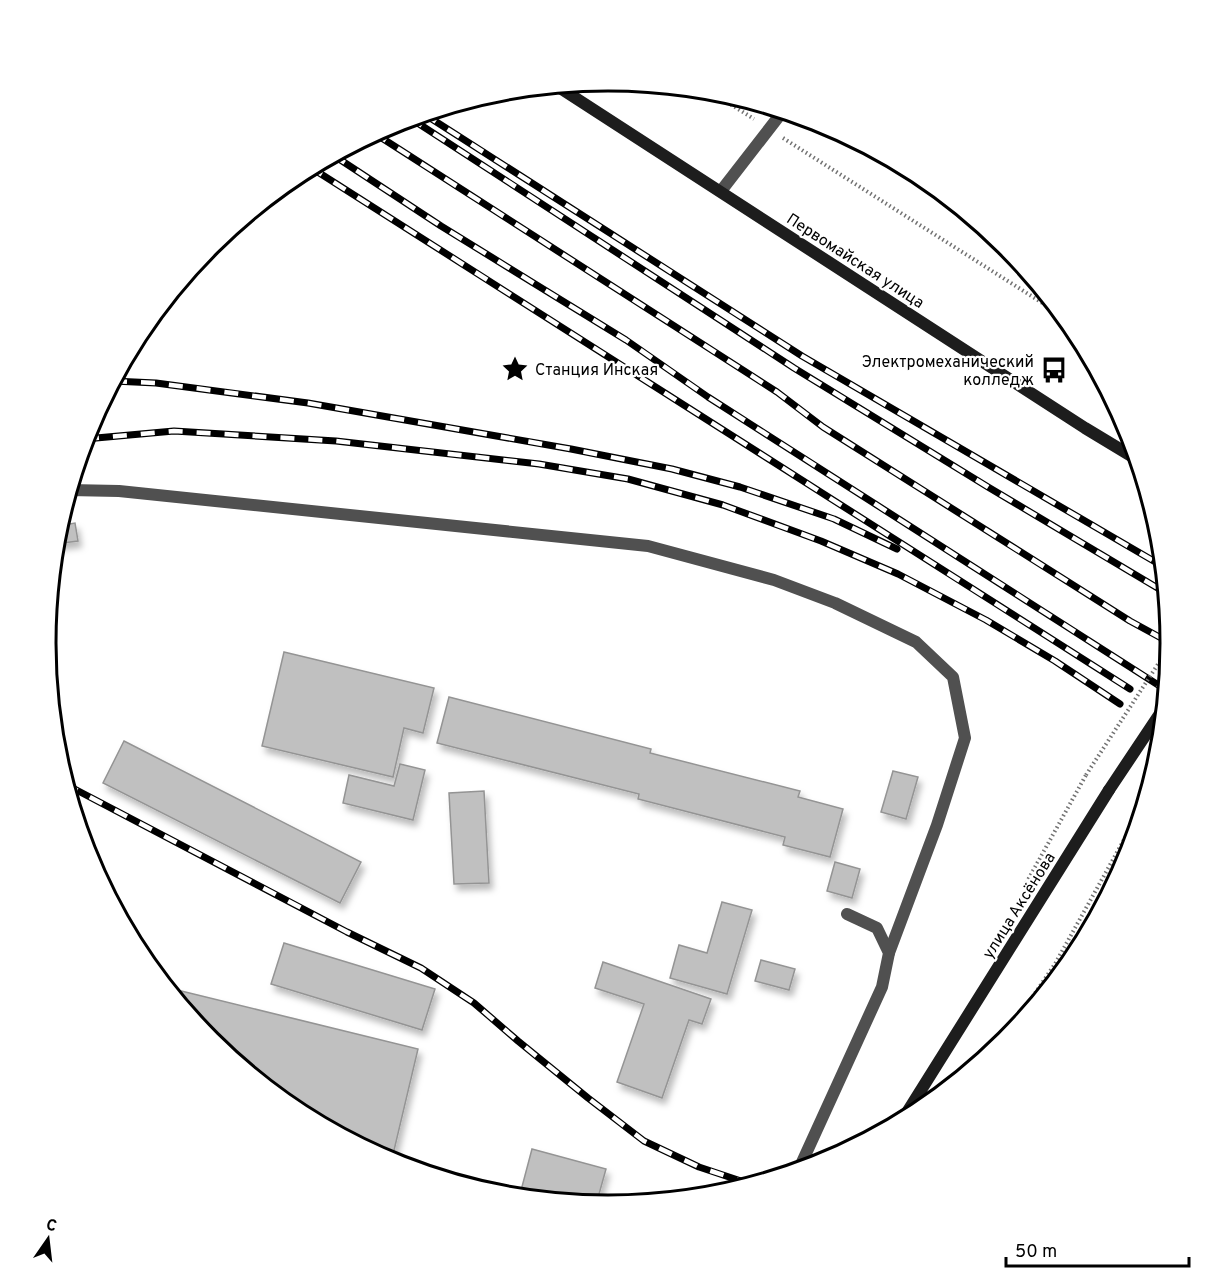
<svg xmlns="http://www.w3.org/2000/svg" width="1216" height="1287" font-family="Overpass,sans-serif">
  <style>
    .building { fill: #c0c0c0; stroke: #949494; stroke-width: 1.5; filter: url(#shadow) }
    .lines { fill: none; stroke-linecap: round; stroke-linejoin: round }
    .path { stroke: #727272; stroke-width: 4; stroke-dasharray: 1.5 3; stroke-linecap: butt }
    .lane { stroke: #505050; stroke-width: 12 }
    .secondary { stroke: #1d1d1d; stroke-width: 12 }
    .rail-casing { stroke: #000; stroke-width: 7 }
    .rail { stroke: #fff; stroke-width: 4.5; stroke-dasharray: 14; stroke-linecap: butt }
    .path-bridge { stroke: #727272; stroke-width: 4; stroke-dasharray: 1.5 3; stroke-linecap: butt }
    .secondary-bridge { stroke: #1d1d1d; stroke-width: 12 }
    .labels { text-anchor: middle; stroke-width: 4.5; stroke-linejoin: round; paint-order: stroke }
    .street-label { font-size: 16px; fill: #000; stroke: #fff }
    .poi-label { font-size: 16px; fill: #000; stroke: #fff; text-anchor: end }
    .rim { fill: none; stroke: #000; stroke-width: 3 }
  </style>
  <defs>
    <filter id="shadow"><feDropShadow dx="3.5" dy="6" stdDeviation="3" flood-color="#0004"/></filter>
  </defs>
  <rect width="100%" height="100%" fill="#fff"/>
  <g class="building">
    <path d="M75,523L78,541L55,544L58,526Z"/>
    <path d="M284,652L434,688L423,733L404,728L393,777L262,746Z"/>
    <path d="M449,697L651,749L650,753L800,791L798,797L843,809L830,857L783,845L785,837L638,799L639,794L437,743Z"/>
    <path d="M124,741L361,862L340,903L103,783Z"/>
    <path d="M400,764L425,770L413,820L343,803L349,775L394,786Z"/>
    <path d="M893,771L918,777L906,819L881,812Z"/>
    <path d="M484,791L489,883L454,884L449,793Z"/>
    <path d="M835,862L860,869L852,898L827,891Z"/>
    <path d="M722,902L752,910L727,994L670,978L679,945L707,953Z"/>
    <path d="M284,943L435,989L422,1030L271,984Z"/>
    <path d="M761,960L795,969L789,990L755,981Z"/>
    <path d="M603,962L711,999L702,1024L689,1020L662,1098L617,1082L644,1004L595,988Z"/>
    <path d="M165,987L418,1049L391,1163L295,1111L210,1041Z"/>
    <path d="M532,1149L606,1169L596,1205L519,1198Z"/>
  </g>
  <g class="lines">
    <g class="path">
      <path d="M708,90L754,119"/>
      <path d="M783,138L1066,318"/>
      <path d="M1115,404H1109L1118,409"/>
      <path d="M1024,887L1086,775"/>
      <path d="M997,1049L1055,964L1146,800"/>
      <path d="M875,1136L883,1123"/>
    </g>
    <g class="lane">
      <path d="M721,191L783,111"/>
      <path d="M69,490L119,491L648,546L774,580L835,603L916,642L953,677L965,738L937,825L889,953"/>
      <path d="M798,1171L882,987L889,953L877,928L847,914"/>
    </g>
    <g class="secondary">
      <path d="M557,86L1085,428L1138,460"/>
      <path d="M901,1122L1109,790"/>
    </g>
    <g class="rail-casing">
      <g id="rail">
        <path d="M424,114L802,356L1164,567"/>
        <path d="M410,118L794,368L988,487L1166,593"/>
        <path d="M374,133L777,392L823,427L1130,621L1163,639"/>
        <path d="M333,155L441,226L626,340L708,397L1166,690"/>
        <path d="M310,167L1130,689"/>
        <path d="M113,381L156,383L308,403L571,449L672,469L740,487L834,519L897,549"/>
        <path d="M85,439L174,431L336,441L539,464L628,479L723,505L821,541L898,574L986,620L1055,661L1120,704"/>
        <path d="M65,784L347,932L421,968L474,1003L518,1041L588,1098L644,1141L699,1167L753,1185"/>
      </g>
    </g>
    <use href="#rail" class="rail"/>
    <path class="path-bridge" d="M1086,775L1171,644"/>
    <path class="secondary-bridge" d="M1109,790L1165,706"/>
  </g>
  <defs>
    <g id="sight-bare" transform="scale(2.07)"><path d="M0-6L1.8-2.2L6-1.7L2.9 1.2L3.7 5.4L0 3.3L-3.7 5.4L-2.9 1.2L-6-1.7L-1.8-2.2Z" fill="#000" stroke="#fff" stroke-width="2.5" paint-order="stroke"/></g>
    <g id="bus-bare" transform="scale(2.07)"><path d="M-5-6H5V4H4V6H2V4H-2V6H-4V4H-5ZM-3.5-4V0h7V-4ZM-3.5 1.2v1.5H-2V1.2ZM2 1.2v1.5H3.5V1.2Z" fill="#000" stroke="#fff" stroke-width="2.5" paint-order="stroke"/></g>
  </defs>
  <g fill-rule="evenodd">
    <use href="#sight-bare" x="515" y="369"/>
    <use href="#bus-bare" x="1054" y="370"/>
  </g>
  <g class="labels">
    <g class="street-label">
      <text transform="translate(856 260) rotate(33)" y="6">Первомайская улица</text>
      <text transform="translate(1018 905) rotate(-58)" y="6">улица Аксёнова</text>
    </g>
    <g class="poi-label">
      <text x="1034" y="367">Электромеханический<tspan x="1034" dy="18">колледж</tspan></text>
      <text x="535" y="375" text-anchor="start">Станция Инская</text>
    </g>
  </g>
  <path d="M0 0H1216V1287H0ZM56 643a552 552 0 1 1 1104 0a552 552 0 1 1-1104 0Z" fill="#fff" fill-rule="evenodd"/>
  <path class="rim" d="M56 643a552 552 0 1 1 1104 0a552 552 0 1 1-1104 0Z"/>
  <g transform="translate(48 1239) rotate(14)" stroke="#ffffff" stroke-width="4.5" paint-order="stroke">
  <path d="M0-4.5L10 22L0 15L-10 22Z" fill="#000000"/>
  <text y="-9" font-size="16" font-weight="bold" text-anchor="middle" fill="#000000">С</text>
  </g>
  <path d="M1006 1257v9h183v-9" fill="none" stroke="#000000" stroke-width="3"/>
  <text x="1015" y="1257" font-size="18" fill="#000000" stroke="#ffffff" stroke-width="4.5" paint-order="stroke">50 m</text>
</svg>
